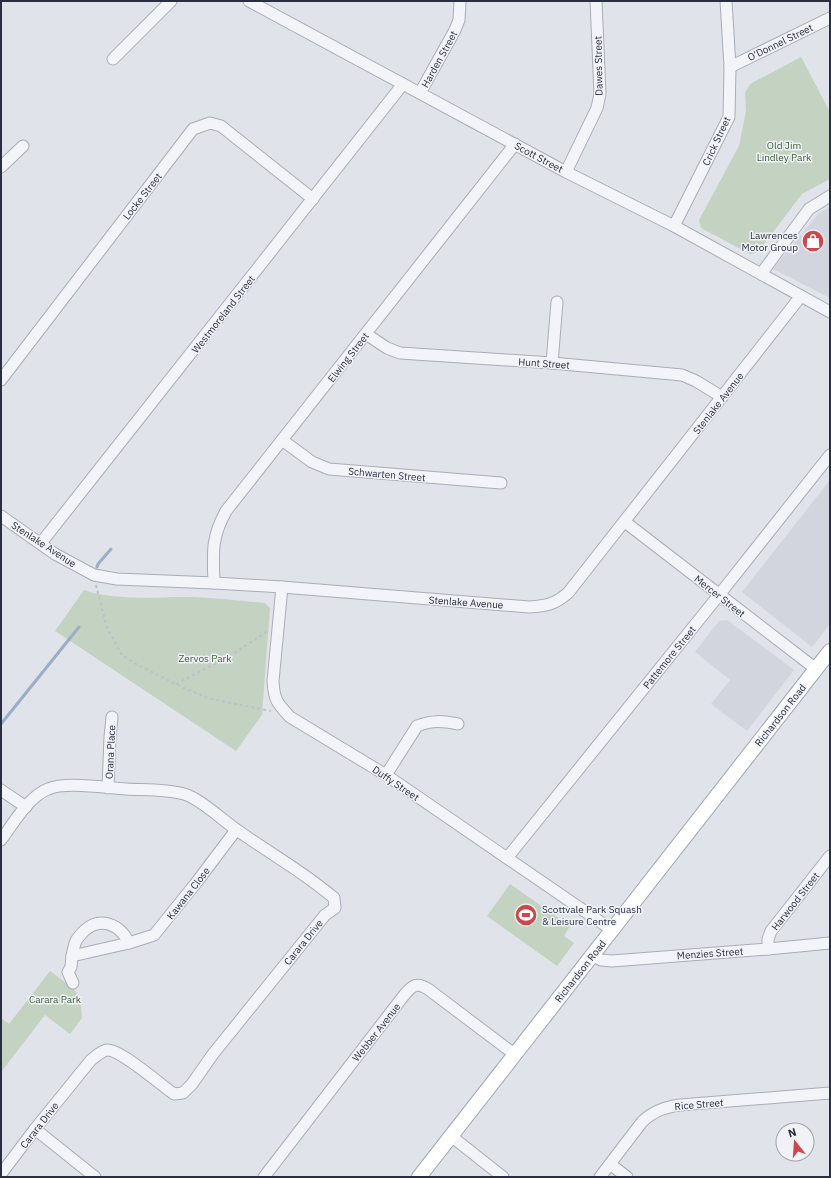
<svg xmlns="http://www.w3.org/2000/svg" width="831" height="1178" font-family="'IBM Plex Sans',sans-serif">
  <style>
    .built { fill: #d2d5de }
    .green { fill: #c4d3c1 }
    .lines { fill: none; stroke-linecap: round; stroke-linejoin: round }
    .stream { stroke: #9cadc8; stroke-width: 3 }
    .minor-casing { stroke: #a9adb6; stroke-width: 13 }
    .major-casing { stroke: #a0a6b4; stroke-width: 16 }
    .path { stroke: #bec1c7; stroke-width: 2; stroke-dasharray: 3 3; stroke-linecap: butt }
    .minor { stroke: #f3f4f7; stroke-width: 11 }
    .major { stroke: #fff; stroke-width: 14 }
    .labels { text-anchor: middle; stroke-width: 3; stroke-linejoin: round; paint-order: stroke }
    .street-label { font-size: 10px; fill: #292f40; stroke: #f0f2f6 }
    .park-label { font-size: 10px; fill: #3a5b37; stroke: #f0f2f6 }
    .poi-label { font-size: 10px; fill: #292f40; stroke: #f0f2f6; text-anchor: end }
  </style>
  <rect width="100%" height="100%" fill="#e0e3e9"/>
  <g class="built">
    <path d="M830,207V298L773,269L819,213Z"/>
    <path d="M830,480V624L812,647L742,592Z"/>
    <path d="M727,620L794,670L747,731L711,704L730,680L695,652L719,621Z"/>
  </g>
  <g class="green">
    <path d="M801,57L830,112V179L802,194L758,252L750,254L701,228L699,220L739,146L746,111L745,93L750,84Z"/>
    <path d="M84,590C120,602 157,596 194,597C218,598 242,601 265,603L270,608L262,715L236,751L55,631Z"/>
    <path d="M510,884L570,926L564,936L574,943L557,966L487,916Z"/>
    <path d="M50,971L74,989L80,998L82,1018L70,1034L45,1015L1,1072V1018L9,1024Z"/>
  </g>
  <g class="lines">
    <g class="stream">
      <path d="M97,567L98,564L111,549"/>
      <path d="M1,724L79,627"/>
    </g>
    <g class="minor-casing">
      <g id="minor">
        <path d="M249,1L566,172L674,226L830,312"/>
        <path d="M113,59L171,1"/>
        <path d="M730,67L830,18"/>
        <path d="M420,93L455,30L459,20L460,1"/>
        <path d="M1,167L23,146"/>
        <path d="M566,172L597,108L600,94L596,1"/>
        <path d="M674,226L729,117L730,67L726,1"/>
        <path d="M761,274L809,209L830,196"/>
        <path d="M366,334L387,348L400,353L552,363L682,375L696,381L722,397"/>
        <path d="M552,363L557,302"/>
        <path d="M1,380L193,129L210,123L221,126L313,199"/>
        <path d="M282,440L312,462L329,469L501,483"/>
        <path d="M1,516L55,554L94,575L117,579L214,583L282,587L529,607C547,606 555,604 568,593L801,296"/>
        <path d="M625,522L816,669"/>
        <path d="M41,543L403,84"/>
        <path d="M214,583C213,553 211,538 226,511L515,144"/>
        <path d="M282,587L273,681C274,700 277,703 290,717L386,775L612,930"/>
        <path d="M386,775L417,726C433,720 442,721 458,724"/>
        <path d="M108,788L110,737L112,717"/>
        <path d="M1,790L26,807"/>
        <path d="M1,840C13,824 29,796 48,789C66,781 106,788 126,789C145,790 166,789 184,794C201,799 222,820 237,830C269,853 304,872 334,898L335,908L325,915L213,1054L192,1084L183,1093L174,1094C161,1085 120,1049 107,1050C101,1051 95,1057 91,1060L35,1129L1,1174"/>
        <path d="M507,858L719,595L830,455"/>
        <path d="M768,949V939L771,931L830,856"/>
        <path d="M592,955L601,960L612,961L768,949L830,943"/>
        <path d="M72,956C73,951 74,945 76,941C78,937 81,934 84,931C100,916 120,924 129,943"/>
        <path d="M73,983L68,972L71,967L72,956L129,943L154,935L196,883L236,830"/>
        <path d="M35,1129L95,1177"/>
        <path d="M451,1136L503,1177"/>
        <path d="M610,1164L627,1177"/>
        <path d="M264,1177L405,994C413,985 417,982 428,989L514,1054"/>
        <path d="M600,1177L642,1122C653,1111 665,1107 680,1105L830,1093"/>
      </g>
    </g>
    <g class="major-casing">
      <path id="major" d="M419,1177L830,651"/>
    </g>
    <g class="path">
      <path d="M96,585L107,628L122,655L136,664L184,688L211,699L271,711"/>
      <path d="M176,684L228,657L268,631"/>
    </g>
    <use href="#minor" class="minor"/>
    <use href="#major" class="major"/>
  </g>
  <defs>
    <g id="shop-disc" transform="scale(1.15)"><circle r="9.5" fill="#cb484d" stroke="#f0f2f6"/><path d="M-5-2.5h2.3a2.7 3.5 0 0 1 5.4 0H5L5.5 6h-11ZM-1.5-2.5h3a1.5 2.3 0 0 0-3 0Z" fill="#fff"/></g>
    <g id="stadium-disc" transform="scale(1.15)"><circle r="9.5" fill="#cb484d" stroke="#f0f2f6"/><path d="M0-5a6.5 5 0 1 0 0 10a6.5 5 0 1 0 0-10ZM-3.5-1.8h7v3.6h-7Z" fill="#fff"/></g>
  </defs>
  <g fill-rule="evenodd">
    <use href="#shop-disc" x="813" y="241"/>
    <use href="#stadium-disc" x="526" y="915"/>
  </g>
  <g class="labels">
    <g class="street-label">
      <text transform="translate(780 42) rotate(-26)" y="4">O'Donnel Street</text>
      <text transform="translate(439 59) rotate(-61)" y="4">Harden Street</text>
      <text transform="translate(598 66) rotate(-91)" y="4">Dawes Street</text>
      <text transform="translate(716 141) rotate(-65)" y="4">Crick Street</text>
      <text transform="translate(539 157) rotate(28)" y="4">Scott Street</text>
      <text transform="translate(142 196) rotate(-52)" y="4">Locke Street</text>
      <text transform="translate(223 314) rotate(-52)" y="4">Westmoreland Street</text>
      <text transform="translate(348 357) rotate(-52)" y="4">Elwing Street</text>
      <text transform="translate(544 363) rotate(4)" y="4">Hunt Street</text>
      <text transform="translate(718 403) rotate(-52)" y="4">Stenlake Avenue</text>
      <text transform="translate(387 474) rotate(5)" y="4">Schwarten Street</text>
      <text transform="translate(44 544) rotate(33)" y="4">Stenlake Avenue</text>
      <text transform="translate(720 596) rotate(38)" y="4">Mercer Street</text>
      <text transform="translate(466 602) rotate(4)" y="4">Stenlake Avenue</text>
      <text transform="translate(669 657) rotate(-51)" y="4">Pattemore Street</text>
      <text transform="translate(780 715) rotate(-52)" y="4">Richardson Road</text>
      <text transform="translate(110 752) rotate(-87)" y="4">Orana Place</text>
      <text transform="translate(396 783) rotate(34)" y="4">Duffy Street</text>
      <text transform="translate(188 893) rotate(-52)" y="4">Kawana Close</text>
      <text transform="translate(795 901) rotate(-52)" y="4">Harwood Street</text>
      <text transform="translate(303 942) rotate(-51)" y="4">Carara Drive</text>
      <text transform="translate(710 953) rotate(-4)" y="4">Menzies Street</text>
      <text transform="translate(580 971) rotate(-52)" y="4">Richardson Road</text>
      <text transform="translate(376 1032) rotate(-52)" y="4">Webber Avenue</text>
      <text transform="translate(699 1104) rotate(-5)" y="4">Rice Street</text>
      <text transform="translate(39 1125) rotate(-52)" y="4">Carara Drive</text>
    </g>
    <g class="park-label">
      <text x="784" y="149">Old Jim<tspan x="784" dy="12">Lindley Park</tspan></text>
      <text x="205" y="662">Zervos Park</text>
      <text x="55" y="1003">Carara Park</text>
    </g>
    <g class="poi-label">
      <text x="798" y="239">Lawrences<tspan x="798" dy="12">Motor Group</tspan></text>
      <text x="542" y="913" text-anchor="start">Scottvale Park Squash<tspan x="542" dy="12">&amp; Leisure Centre</tspan></text>
    </g>
  </g>
  <rect width="831" height="1178" fill="none" stroke="#292f40" stroke-width="4"/>
  <g transform="translate(795 1142) rotate(343)"><circle r="19" fill="#f0f2f6" stroke="#a0a4ad"/>
  <path d="M0-3L7 15L0 10L-7 15Z" fill="#cb484d"/>
  <text y="-6" font-size="11" font-weight="bold" text-anchor="middle" fill="#292f40">N</text>
  </g>
</svg>
